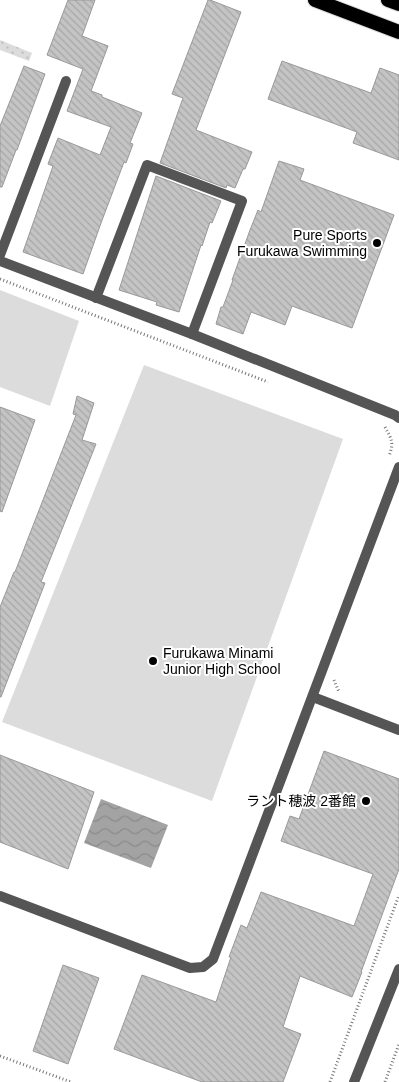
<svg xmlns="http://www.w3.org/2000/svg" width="399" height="1082" font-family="Arial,'Noto Sans JP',sans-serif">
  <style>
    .green { fill: url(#green-dots) }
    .pitch { fill: #dcdcdc }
    .water { fill: url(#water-waves) }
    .building { fill: url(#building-back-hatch); stroke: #999 }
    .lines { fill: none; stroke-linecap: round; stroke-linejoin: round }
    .trunk-casing { stroke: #dbdbdb; stroke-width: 16 }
    .path { stroke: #777; stroke-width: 3; stroke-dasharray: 1 2.5; stroke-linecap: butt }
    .minor { stroke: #555; stroke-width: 10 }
    .tertiary { stroke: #555; stroke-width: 10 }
    .trunk { stroke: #000; stroke-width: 14 }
    .poi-dot { fill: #000; stroke: #fff; stroke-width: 2 }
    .labels { text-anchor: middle; stroke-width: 4; stroke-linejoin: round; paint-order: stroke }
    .poi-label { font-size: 14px; fill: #000; stroke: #fff; text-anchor: end }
  </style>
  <defs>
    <pattern id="green-dots" width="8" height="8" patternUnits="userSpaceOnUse" patternTransform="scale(1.25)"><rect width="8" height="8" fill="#dcdcdc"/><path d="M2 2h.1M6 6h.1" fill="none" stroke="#bbb" stroke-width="1.8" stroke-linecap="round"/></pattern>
    <pattern id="water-waves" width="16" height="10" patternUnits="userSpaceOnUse" patternTransform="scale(1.25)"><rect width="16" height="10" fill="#a3a3a3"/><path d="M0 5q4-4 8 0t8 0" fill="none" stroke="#8b8b8b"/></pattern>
    <pattern id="building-back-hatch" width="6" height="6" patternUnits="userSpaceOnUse" patternTransform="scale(1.25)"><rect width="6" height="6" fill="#c4c4c4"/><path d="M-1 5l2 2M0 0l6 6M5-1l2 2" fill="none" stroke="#a7a7a7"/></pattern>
  </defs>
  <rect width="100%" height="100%" fill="#fff"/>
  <path class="green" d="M0,40L32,53L29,61L0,50Z"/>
  <g class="pitch">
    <path d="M0,290L79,321L50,406L0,387Z"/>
    <path d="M144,365L343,439L212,801L2,722Z"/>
  </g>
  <path class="water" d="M101,799L168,825L151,868L84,843Z"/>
  <g class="building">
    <path d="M68,0H95L82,36L108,46L91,91L102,95V97L142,113L130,143L133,144L126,163L124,162L101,223L83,274L23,252L53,166L48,164L58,138L100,155L111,127L67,111L83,69L47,55Z"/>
    <path d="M208,0H210L241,12L196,130L252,152L245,169H243L235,188L227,185L226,188L160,163L183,98L172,94Z"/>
    <path d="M282,61L371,93L380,68L399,75V160L353,143L357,132L268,99Z"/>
    <path d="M24,66L45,74L17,150H16L2,187H0V126Z"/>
    <path d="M279,161L304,169L300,180L394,215L352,328L292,306L285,325L251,312L243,334L216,324L221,307H223L233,280H232L250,230L258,210L261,212Z"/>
    <path d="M156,176L221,201L212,223L210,222L202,246L201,245L179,312L156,305L157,302L119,290Z"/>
    <path d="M77,396L94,403L82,440L96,444L41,582L45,583L1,697H0V607L14,572H15L76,415L73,414Z"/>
    <path d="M0,407L35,420L2,512L0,511Z"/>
    <path d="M324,751L399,779V869L361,972H362L352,997L300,976L283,1027L301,1034L283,1082H202L114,1049L142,975L216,1002L231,957H229L241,925L247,928L261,892L354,926L373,874L281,841L290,816L299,819Z"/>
    <path d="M0,755L94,792L68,869L0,842Z"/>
    <path d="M63,965L99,978L68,1064L33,1051Z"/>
  </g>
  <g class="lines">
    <g class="trunk-casing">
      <g id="trunk">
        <path d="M315,0L399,32"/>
        <path d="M388,0L399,4"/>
      </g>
    </g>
    <g class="path">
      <path d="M0,279L268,382"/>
      <path d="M385,427C392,440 394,443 389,456"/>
      <path d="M334,680L339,692"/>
      <path d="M0,1056L71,1082"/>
      <path d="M330,1082L399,895"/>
      <path d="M385,1082L399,1044"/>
    </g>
    <g class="minor">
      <path d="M0,255L66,81"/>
      <path d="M0,261L192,334L395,415L399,418"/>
      <path d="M96,298L147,165L242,201L192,334"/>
      <path d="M313,697L399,730"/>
      <path d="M0,896L190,968L203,967L213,959L399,467"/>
    </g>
    <path class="tertiary" d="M354,1082L399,969"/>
    <use href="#trunk" class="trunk"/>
  </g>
  <g class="poi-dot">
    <circle cx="377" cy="243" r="5"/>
    <circle cx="153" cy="661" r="5"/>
    <circle cx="366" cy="801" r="5"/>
  </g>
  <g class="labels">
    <g class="poi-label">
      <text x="367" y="240">Pure Sports<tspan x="367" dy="16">Furukawa Swimming</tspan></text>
      <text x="163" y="658" text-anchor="start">Furukawa Minami<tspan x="163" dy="16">Junior High School</tspan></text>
      <text x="356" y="806">ラント穂波 2番館</text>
    </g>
  </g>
</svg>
